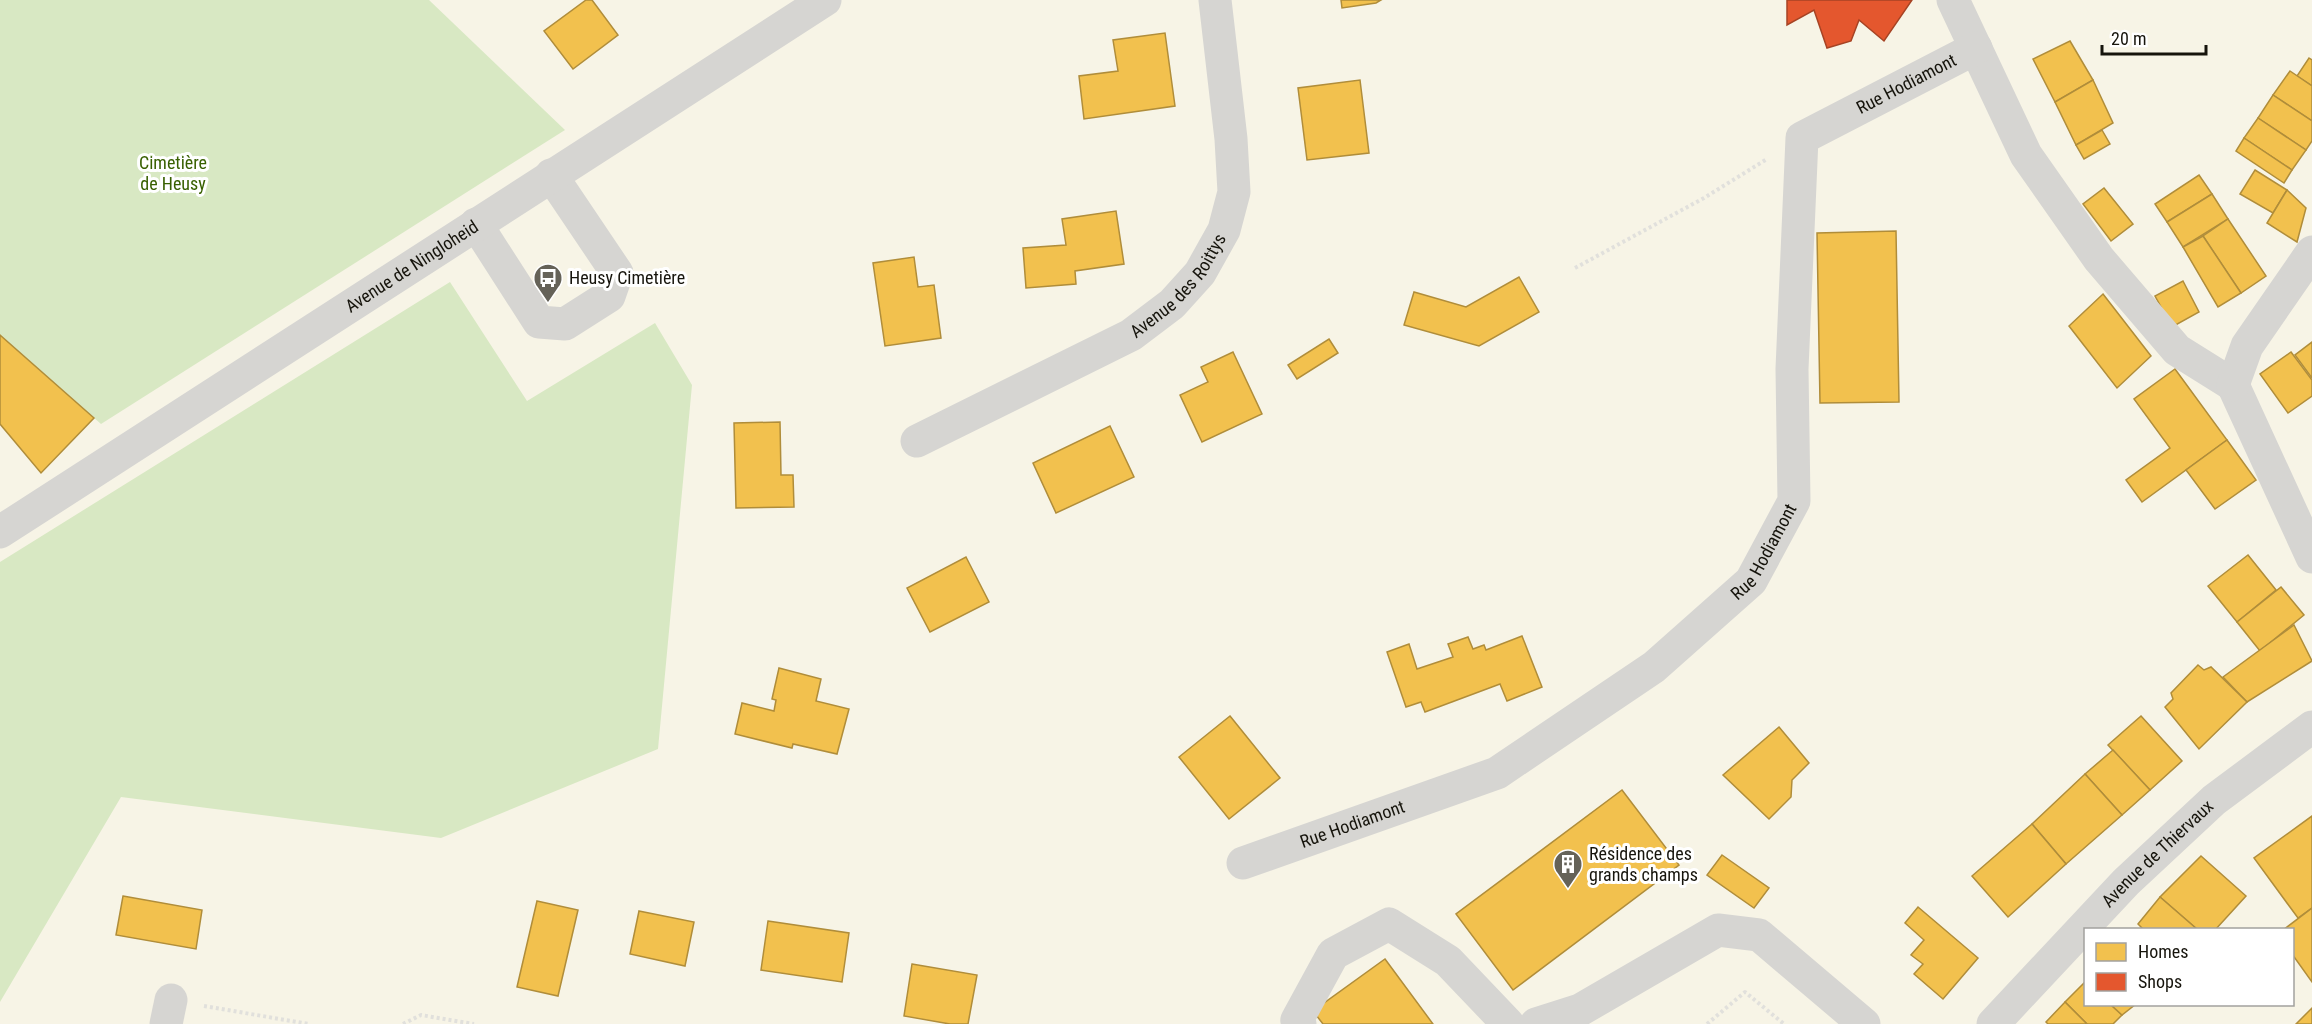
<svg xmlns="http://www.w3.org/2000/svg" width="2312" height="1024" font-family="'Roboto Condensed',sans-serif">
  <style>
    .green { fill: #d8e8c3 }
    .homes { fill: #f2c14e; stroke: #b08d3a; stroke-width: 1.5 }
    .shops { fill: #e4572e; stroke: #a64324; stroke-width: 1.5 }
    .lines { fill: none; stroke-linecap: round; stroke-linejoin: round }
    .path { stroke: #e1e0dc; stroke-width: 4; stroke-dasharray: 3 3; stroke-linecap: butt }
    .minor { stroke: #d6d5d2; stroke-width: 33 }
    .labels { text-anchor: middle; stroke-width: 6; stroke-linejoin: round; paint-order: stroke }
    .street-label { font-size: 18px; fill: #16140c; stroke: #fff }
    .park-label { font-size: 18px; fill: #386000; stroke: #fff }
    .poi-label { font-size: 18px; fill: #16140c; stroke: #fff; text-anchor: start }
  </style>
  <rect width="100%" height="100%" fill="#f7f4e6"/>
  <g class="green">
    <path d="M0,0H429L565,130L101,424L0,335Z"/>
    <path d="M450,282L527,401L655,323L692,385L658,749L441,838L121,797L0,1002V562Z"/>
  </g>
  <g class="homes">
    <path d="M586,0H592L618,35L573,69L544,31Z"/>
    <path d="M1341,0H1381L1376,3L1342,8Z"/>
    <path d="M1165,33L1175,106L1084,119L1079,76L1118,71L1113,40Z"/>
    <path d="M2070,41L2093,80L2055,102L2033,59Z"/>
    <path d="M2309,58L2312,60V86L2297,76Z"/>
    <path d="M2290,71L2312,86V121L2273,95Z"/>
    <path d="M1360,80L1369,153L1307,160L1298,88Z"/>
    <path d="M2093,80L2113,123L2076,145L2055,102Z"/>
    <path d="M2273,95L2312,121V141L2306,150L2258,118Z"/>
    <path d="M2258,118L2306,150L2292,170L2244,138Z"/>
    <path d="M2102,130L2110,144L2084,159L2076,145Z"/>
    <path d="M2244,138L2292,170L2284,183L2236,151Z"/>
    <path d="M2255,170L2287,190L2273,213L2240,194Z"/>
    <path d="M2199,175L2212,194L2167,222L2155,204Z"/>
    <path d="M2104,188L2133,224L2111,241L2083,204Z"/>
    <path d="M2287,190L2306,208L2297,242L2267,223Z"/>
    <path d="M2212,194L2228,219L2183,247L2167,222Z"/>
    <path d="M1116,211L1124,264L1075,271L1076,284L1026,288L1023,248L1066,245L1062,219Z"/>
    <path d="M2228,219L2266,276L2241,293L2203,236Z"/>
    <path d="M1896,231L1899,402L1820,403L1817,233Z"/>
    <path d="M2203,236L2241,293L2218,307L2183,247Z"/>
    <path d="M914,257L918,287L934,285L941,338L885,346L873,263Z"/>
    <path d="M1519,277L1539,312L1479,346L1404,325L1414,292L1466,307Z"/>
    <path d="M2183,281L2199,312L2172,327L2155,296Z"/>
    <path d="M2103,294L2151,356L2117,388L2069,326Z"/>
    <path d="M0,335L94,418L41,473L0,424Z"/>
    <path d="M1329,339L1338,353L1297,379L1288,365Z"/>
    <path d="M2312,342V378L2295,355Z"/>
    <path d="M1233,352L1262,414L1202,442L1180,395L1208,382L1201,367Z"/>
    <path d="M2291,352L2312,380V396L2288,413L2260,374Z"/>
    <path d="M2175,369L2227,440L2142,502L2126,480L2170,448L2134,399Z"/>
    <path d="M780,422L781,475H793L794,507L736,508L734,423Z"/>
    <path d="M1110,426L1134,477L1056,513L1033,463Z"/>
    <path d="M2227,440L2256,480L2215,509L2186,470Z"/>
    <path d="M2248,555L2276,590L2237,622L2208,586Z"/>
    <path d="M966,557L989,602L930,632L907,588Z"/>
    <path d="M2281,587L2304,615L2260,651L2237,622Z"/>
    <path d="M2294,625L2312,661L2247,702L2223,677Z"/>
    <path d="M1522,636L1542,687L1507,701L1500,684L1425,712L1421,702L1406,707L1387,652L1409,644L1417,669L1453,657L1448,644L1468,637L1473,649L1484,645L1486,650Z"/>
    <path d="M2198,665L2204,670L2211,667L2247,702L2199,749L2165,707L2173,699L2171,693Z"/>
    <path d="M779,668L821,679L816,701L849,709L837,754L793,744L792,748L735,734L742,703L774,711L776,700L772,699Z"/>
    <path d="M1230,716L1280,778L1229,819L1179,757Z"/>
    <path d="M2141,716L2182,761L2150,790L2108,745Z"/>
    <path d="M1779,727L1809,763L1792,780L1791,797L1769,819L1723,775Z"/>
    <path d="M2113,750L2150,790L2122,815L2085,774Z"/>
    <path d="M2085,774L2122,815L2066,864L2032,824Z"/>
    <path d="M1622,790L1679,865L1513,990L1456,914Z"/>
    <path d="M2312,816V908L2298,918L2254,858Z"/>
    <path d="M2032,824L2066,864L2008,917L1972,876Z"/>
    <path d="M1722,855L1769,888L1754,908L1707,875Z"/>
    <path d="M2201,856L2246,896L2215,930H2198L2160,897Z"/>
    <path d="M123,896L202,910L196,949L116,935Z"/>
    <path d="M2160,897L2198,930H2144L2138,924Z"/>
    <path d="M537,901L578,910L558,996L517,987Z"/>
    <path d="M1918,907L1978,958L1943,999L1914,974L1923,964L1911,955L1924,940L1905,923Z"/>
    <path d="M2312,908V982L2292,954V930H2283Z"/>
    <path d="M639,911L694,922L685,966L630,954Z"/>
    <path d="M768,921L849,933L842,982L761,970Z"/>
    <path d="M1385,959L1433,1024H1323L1313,1011Z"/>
    <path d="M912,964L977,975L968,1024H950L904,1016Z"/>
    <path d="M2085,982L2086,1004H2110L2122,1015L2113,1024H2087L2065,1002Z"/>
    <path d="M2065,1002L2087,1024H2048L2046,1022Z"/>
    <path d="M2110,1004H2136L2122,1015Z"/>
    <path d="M2312,1008V1024H2296Z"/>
  </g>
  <path class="shops" d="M1787,0H1912L1884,41L1859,20L1851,41L1827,48L1814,10L1787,25Z"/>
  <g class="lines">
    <g class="path">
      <path d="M1575,268L1704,198L1767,159"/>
      <path d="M204,1006L309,1024"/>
      <path d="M403,1024L421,1015L474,1024"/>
      <path d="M1707,1024L1745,992L1784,1024"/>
    </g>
    <g class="minor">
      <path d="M1953,0L2026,155L2099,259L2177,350L2233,385"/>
      <path d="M476,224L539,322L565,324L609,296L617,273L551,175"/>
      <path d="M2233,385L2312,557"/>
      <path d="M2233,385L2247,346L2312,252"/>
      <path id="s1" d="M917,441L1131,335L1172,304L1200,273L1224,230L1234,192L1231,139L1215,0"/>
      <path id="s2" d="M0,532L825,0"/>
      <path id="s3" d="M1243,863L1497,773L1654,667L1751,581L1794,501L1792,369L1802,138L1976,48"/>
      <path d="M166,1024L171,1000"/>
      <path d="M1300,1024L1297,1020L1333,954L1389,924L1448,961L1508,1024"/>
      <path d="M1536,1024L1580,1010L1718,930L1759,935L1864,1024"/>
      <path id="s4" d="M1993,1024L2126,882L2214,800L2312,727"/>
    </g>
  </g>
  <defs>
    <g id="bus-pin" transform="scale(1.5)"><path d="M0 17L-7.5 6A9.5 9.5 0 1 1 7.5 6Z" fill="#656258" stroke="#fff"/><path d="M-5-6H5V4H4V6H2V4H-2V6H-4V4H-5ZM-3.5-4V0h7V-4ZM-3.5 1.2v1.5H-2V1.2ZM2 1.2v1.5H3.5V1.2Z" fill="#fff"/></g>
    <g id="building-pin" transform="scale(1.5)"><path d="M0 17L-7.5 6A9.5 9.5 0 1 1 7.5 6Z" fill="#656258" stroke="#fff"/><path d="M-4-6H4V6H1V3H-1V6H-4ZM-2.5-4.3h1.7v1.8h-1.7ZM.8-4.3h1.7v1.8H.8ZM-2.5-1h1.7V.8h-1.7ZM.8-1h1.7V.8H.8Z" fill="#fff"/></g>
  </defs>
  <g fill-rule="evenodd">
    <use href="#bus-pin" x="548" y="278"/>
    <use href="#building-pin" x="1568" y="864"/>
  </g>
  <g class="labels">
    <g class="street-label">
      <text dy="6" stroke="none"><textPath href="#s3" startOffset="1160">Rue Hodiamont</textPath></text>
      <text dy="6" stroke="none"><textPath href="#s2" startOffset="490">Avenue de Ningloheid</textPath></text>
      <text dy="6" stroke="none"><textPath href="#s1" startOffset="308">Avenue des Roittys</textPath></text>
      <text dy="6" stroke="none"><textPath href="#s3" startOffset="620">Rue Hodiamont</textPath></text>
      <text dy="6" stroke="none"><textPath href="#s3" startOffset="116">Rue Hodiamont</textPath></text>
      <text dy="6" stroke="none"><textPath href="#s4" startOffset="237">Avenue de Thiervaux</textPath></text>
    </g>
    <g class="park-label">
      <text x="173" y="169">Cimetière<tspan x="173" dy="21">de Heusy</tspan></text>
    </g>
    <g class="poi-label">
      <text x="569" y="284">Heusy Cimetière</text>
      <text x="1589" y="860">Résidence des<tspan x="1589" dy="21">grands champs</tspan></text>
    </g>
  </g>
  <rect x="2084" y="928" width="210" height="78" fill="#ffffff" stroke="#a2a19e" stroke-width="1.5"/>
  <rect x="2096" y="943" width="30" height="18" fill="#f2c14e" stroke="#a2a19e" stroke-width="1.5"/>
  <text x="2138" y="958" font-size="18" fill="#16140c">Homes</text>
  <rect x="2096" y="973" width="30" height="18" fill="#e4572e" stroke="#a2a19e" stroke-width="1.5"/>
  <text x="2138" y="988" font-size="18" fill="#16140c">Shops</text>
  <path d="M2102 45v9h104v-9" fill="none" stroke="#16140c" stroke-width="3"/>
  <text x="2111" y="45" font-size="18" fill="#16140c" stroke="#ffffff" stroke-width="4.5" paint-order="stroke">20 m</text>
</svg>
